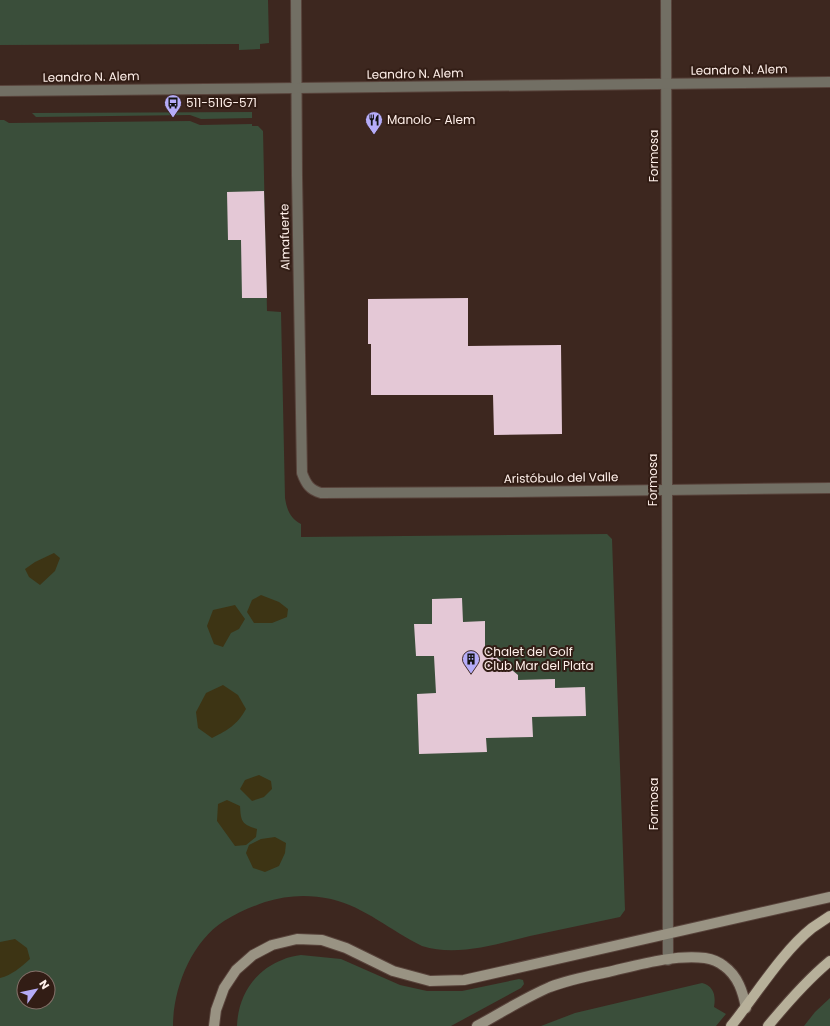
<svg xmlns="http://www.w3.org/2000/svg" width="830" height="1026" font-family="Poppins,sans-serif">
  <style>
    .green { fill: #3a4e3a; fill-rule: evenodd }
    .sand { fill: #3d3414 }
    .building { fill: #e4c8d6 }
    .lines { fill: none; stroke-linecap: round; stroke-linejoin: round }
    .minor-casing { stroke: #58433b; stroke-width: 12 }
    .tertiary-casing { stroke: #58433b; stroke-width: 12 }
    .secondary-casing { stroke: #58433b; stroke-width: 12 }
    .primary-casing { stroke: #58433b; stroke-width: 12 }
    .minor { stroke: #726f64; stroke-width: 10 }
    .tertiary { stroke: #726f64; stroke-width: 10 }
    .secondary { stroke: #999383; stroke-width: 10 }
    .primary { stroke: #b7b09a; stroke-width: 10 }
    .labels { text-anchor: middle; stroke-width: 4; stroke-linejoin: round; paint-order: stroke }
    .street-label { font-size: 12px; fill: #fff0ea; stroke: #321d15 }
    .poi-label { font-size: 12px; fill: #fff0ea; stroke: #321d15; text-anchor: start }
  </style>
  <rect width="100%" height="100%" fill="#3d271f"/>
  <g class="green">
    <path d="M0,0H268L269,43L260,44V49L239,50V44L0,45Z"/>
    <path d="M252,112V118L201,119L190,115L36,117L32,113Z"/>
    <path d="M0,120H4L9,123L190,121L200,125L252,124V126H258L263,131L267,311L281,312L285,498C287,510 290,518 301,524V537L607,534L612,539L625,910L620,917C590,923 560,930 530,936C496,944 457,957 422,946C391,931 365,907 331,899C308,894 287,895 265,902C251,907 237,913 224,921C191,942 173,989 173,1026H0ZM24,978H48V1002H24Z"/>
    <path d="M301,955L341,959L400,985L427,991H462L519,979L523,980L524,984L521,988L451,1026H237C238,996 254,971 282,960C288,957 295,956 301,955Z"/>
    <path d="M702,983C714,986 716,996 714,1007L726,1014L716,1026H541L575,1013Z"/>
    <path d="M830,998V1026H804L815,1012Z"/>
  </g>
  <g class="sand">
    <path d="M54,553L60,558L55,571L40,585L29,577L25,569L35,562Z"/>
    <path d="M261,595L279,602L288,609L287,617L272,623H254L247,612L252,600Z"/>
    <path d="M235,605L245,619L239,629L231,633L223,647L214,644L207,626L213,610Z"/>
    <path d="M223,685L238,695L246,709C237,725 228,730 212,738L198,728L196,712L206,693Z"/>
    <path d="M259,775L271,781L272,789L264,797L252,801L240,789L245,780Z"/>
    <path d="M227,800L240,806C241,821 241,824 257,829L256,837L246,845L235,846L217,821L218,804Z"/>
    <path d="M275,837L286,843L285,853L279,866L265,872L253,868L246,853L249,845L261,839Z"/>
    <path d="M15,939L27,948L30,959C21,967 12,975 0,978V942Z"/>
  </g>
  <g class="building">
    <path d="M264,191L267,298H242L241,240H228L227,192Z"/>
    <path d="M468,298V346L561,345L562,434L494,435L493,395H371V344H368V299Z"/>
    <path d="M462,598L463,622L485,621V648L518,675V680L555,679V688L585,687L586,716L532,717L533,737L486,738L487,752L419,754L417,694L436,693L434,656H416L414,624H432V599Z"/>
  </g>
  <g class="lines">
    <g class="minor-casing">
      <g id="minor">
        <path d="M296,0L297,176L302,473C306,484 310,490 321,493L509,492L830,488"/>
        <path d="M666,0L668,960"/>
        <path d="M297,88L830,82"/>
      </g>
    </g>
    <g class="tertiary-casing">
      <path id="tertiary" d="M0,91L297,88"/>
    </g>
    <g class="secondary-casing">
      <g id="secondary">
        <path d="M214,1026L216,1010L224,988L236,970L253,955L272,945L297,939L322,940L346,948L393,971L430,981L464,980L830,897"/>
        <path d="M477,1026C501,1013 524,998 550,987C568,980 589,976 608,972C638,965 675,954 705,958C711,959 719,962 724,966C738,976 743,992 746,1008"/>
      </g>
    </g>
    <g class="primary-casing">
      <g id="primary">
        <path d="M731,1026C756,995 782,952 812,928C818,924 824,920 830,916"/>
        <path d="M768,1026C787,1003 807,980 830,961"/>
      </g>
    </g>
    <use href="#minor" class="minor"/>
    <use href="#tertiary" class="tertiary"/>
    <use href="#secondary" class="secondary"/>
    <use href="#primary" class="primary"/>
  </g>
  <defs>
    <g id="bus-pin" transform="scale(0.9)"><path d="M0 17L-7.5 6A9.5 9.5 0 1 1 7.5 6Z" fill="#b5acf8" stroke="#321d15"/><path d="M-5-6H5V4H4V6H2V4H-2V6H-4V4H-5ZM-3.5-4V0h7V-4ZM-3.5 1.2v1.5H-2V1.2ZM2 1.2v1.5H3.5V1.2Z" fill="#111"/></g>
    <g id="restaurant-pin" transform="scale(0.9)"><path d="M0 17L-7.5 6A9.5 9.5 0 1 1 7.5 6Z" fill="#b5acf8" stroke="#321d15"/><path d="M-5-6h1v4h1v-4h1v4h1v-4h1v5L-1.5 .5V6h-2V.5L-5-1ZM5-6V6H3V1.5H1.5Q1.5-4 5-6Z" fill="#111"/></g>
    <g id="building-pin" transform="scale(0.9)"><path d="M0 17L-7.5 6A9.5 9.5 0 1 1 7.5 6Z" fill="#b5acf8" stroke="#321d15"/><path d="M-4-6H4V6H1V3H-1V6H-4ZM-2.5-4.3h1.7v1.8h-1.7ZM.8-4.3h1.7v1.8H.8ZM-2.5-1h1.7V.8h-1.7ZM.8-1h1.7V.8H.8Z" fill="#111"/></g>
  </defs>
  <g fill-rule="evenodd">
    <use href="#bus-pin" x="173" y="103"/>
    <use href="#restaurant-pin" x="374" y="120"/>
    <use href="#building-pin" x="471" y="659"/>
  </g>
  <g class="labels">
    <g class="street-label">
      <text transform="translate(739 70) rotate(-1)" y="4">Leandro N. Alem</text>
      <text transform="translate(415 74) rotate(-1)" y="4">Leandro N. Alem</text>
      <text transform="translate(91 77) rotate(-1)" y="4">Leandro N. Alem</text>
      <text transform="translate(654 156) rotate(-90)" y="4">Formosa</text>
      <text transform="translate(285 237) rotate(-91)" y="4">Almafuerte</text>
      <text transform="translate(561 478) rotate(-1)" y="4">Aristóbulo del Valle</text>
      <text transform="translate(653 480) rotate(-90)" y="4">Formosa</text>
      <text transform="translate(654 804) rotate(-90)" y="4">Formosa</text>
    </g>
    <g class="poi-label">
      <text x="186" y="107">511-511G-571</text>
      <text x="387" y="124">Manolo - Alem</text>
      <text x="484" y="656">Chalet del Golf<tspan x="484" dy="14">Club Mar del Plata</tspan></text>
    </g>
  </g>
  <g transform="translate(36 990) rotate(57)"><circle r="19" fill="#321d15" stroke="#84716a"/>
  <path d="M0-3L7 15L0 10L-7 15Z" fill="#b5acf8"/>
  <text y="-6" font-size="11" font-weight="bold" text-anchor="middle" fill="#fff0ea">N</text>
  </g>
</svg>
